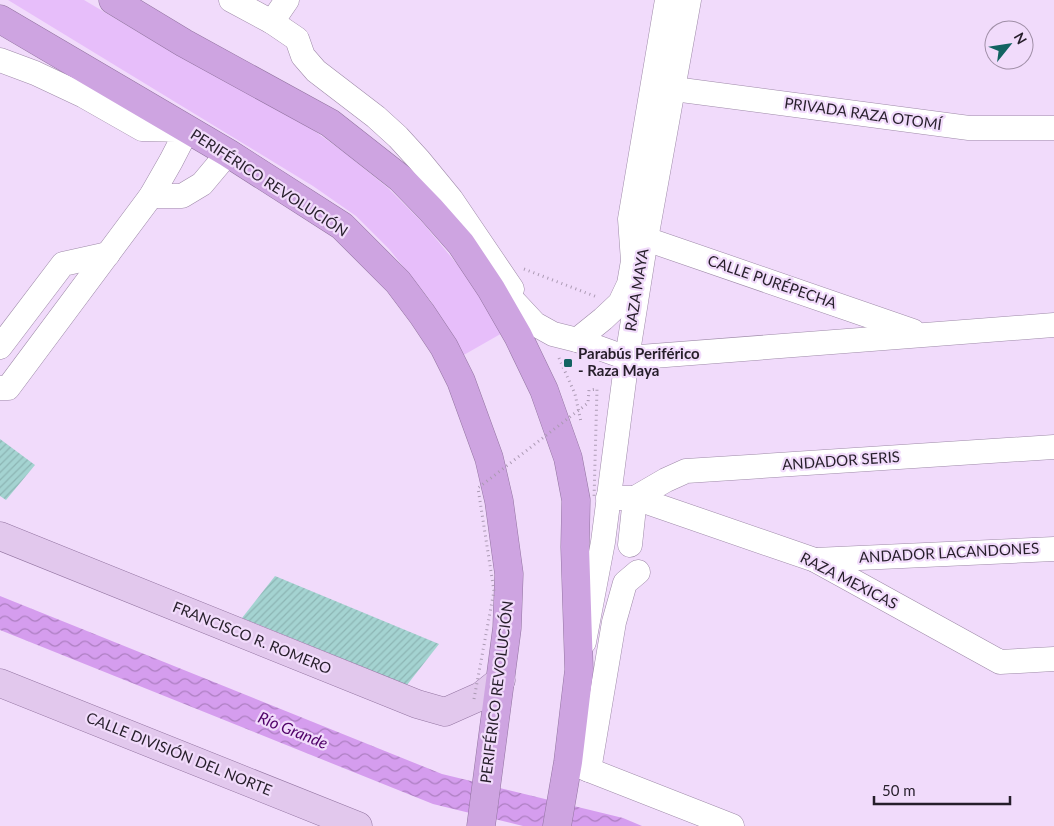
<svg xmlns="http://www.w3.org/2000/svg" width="1054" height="826" font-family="Lato,sans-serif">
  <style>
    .grass { fill: #e7befa }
    .water { fill: url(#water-waves) }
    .building { fill: url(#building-hatch) }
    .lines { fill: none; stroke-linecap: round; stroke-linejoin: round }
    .minor-casing { stroke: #9e8aa8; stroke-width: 25 }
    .major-casing { stroke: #9375a1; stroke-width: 29 }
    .highway-casing { stroke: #9375a1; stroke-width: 29 }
    .path { stroke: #ab9ab3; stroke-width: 3; stroke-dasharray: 1 4; stroke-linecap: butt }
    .minor { stroke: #fff; stroke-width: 24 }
    .major { stroke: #e2c8ed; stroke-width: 28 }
    .highway { stroke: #cea4e1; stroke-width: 28 }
    .path-bridge { stroke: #ab9ab3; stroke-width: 3; stroke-dasharray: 1 4; stroke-linecap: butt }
    .poi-dot { fill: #136362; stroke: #f1dbfb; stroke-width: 2 }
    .labels { text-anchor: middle; stroke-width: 4.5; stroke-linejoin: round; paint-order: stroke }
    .street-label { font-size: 15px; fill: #261e2a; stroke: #f1dbfb }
    .poi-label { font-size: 15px; font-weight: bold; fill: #261e2a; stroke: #f1dbfb; text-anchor: start }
    .water-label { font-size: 16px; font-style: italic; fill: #4f0068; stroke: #f1dbfb }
  </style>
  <defs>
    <pattern id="water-waves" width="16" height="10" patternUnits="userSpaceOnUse" patternTransform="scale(1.25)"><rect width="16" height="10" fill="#d59dee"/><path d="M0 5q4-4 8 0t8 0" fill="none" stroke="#ad7fc1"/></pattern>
    <pattern id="building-hatch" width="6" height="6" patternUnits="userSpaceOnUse" patternTransform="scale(1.25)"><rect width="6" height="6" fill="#a4d3d1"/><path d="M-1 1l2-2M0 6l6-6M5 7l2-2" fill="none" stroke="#8db5b4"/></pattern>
  </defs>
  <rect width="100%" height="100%" fill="#f1dbfb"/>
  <path class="grass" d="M8,0H84L145,36L305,124L345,153L388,188L422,222L467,276L504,332L462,356L431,301L389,249L356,216L313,186Z"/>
  <path class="water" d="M0,596L442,774L623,818L642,826H523L433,804L0,630Z"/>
  <g class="building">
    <path d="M0,439L35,465L6,500L0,496Z"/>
    <path d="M275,576L439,644L407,685L242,618Z"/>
  </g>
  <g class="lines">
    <g class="minor-casing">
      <g id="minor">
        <path d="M231,0L272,22L297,39L303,56L316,71L376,117L398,137L419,160L451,199L512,289"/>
        <path d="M272,22L287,0"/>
        <path d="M0,60L35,73L84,96L142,129L187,130L171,161L151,196L8,388H0"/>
        <path d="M674,89L969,128H1054"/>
        <path d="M151,196H182L202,184L228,153"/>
        <path d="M635,226L646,239L913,331"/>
        <path d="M493,279L535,324L553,334L577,340L627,358L1054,325"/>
        <path d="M577,340L603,319L620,303L629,284L633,261L630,219L667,0"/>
        <path d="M0,347L63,264L108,254"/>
        <path d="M608,498H635L815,560L1000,662L1054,659"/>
        <path d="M630,545L635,498L666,480L686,471L1054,447"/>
        <path d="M815,560L1054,549"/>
        <path d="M584,642L603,542L627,358L646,239L689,0"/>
        <path d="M574,764L732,826"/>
        <path d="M589,770L614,622L625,583L638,572"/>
      </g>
    </g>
    <g class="major-casing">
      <g id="major">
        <path d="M0,536L417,704L445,712L481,696L501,680"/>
        <path d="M0,683L358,826"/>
      </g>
    </g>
    <g class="highway-casing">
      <g id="highway">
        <path d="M113,0L184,43L330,123L400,178L431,210L461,244L491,289L518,336L544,390L568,458L576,500L575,547L579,670L568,762L557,826"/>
        <path d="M0,19L228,153L342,226L398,282L422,314L444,347L461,381L489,458L499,501L509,574L507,628L481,826"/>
      </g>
    </g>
    <g class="path">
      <path d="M524,269L597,297"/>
      <path d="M559,358L575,394L581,422"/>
      <path d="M594,370L605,376"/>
    </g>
    <use href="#minor" class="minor"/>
    <use href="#major" class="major"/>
    <use href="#highway" class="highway"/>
    <path class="path-bridge" d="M474,699L494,591L478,488L588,403L589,390L597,389L594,499"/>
  </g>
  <rect class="poi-dot" x="563" y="358" width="10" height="10" rx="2.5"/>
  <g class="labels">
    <g class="street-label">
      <text transform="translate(863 114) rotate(8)" y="5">PRIVADA RAZA OTOMÍ</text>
      <text transform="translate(269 183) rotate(33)" y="5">PERIFÉRICO REVOLUCIÓN</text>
      <text transform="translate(772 282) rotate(19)" y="5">CALLE PURÉPECHA</text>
      <text transform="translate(637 290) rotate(-81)" y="5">RAZA MAYA</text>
      <text transform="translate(841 461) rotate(-4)" y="5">ANDADOR SERIS</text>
      <text transform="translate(949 553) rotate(-3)" y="5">ANDADOR LACANDONES</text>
      <text transform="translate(849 581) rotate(27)" y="5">RAZA MEXICAS</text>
      <text transform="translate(252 638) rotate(22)" y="5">FRANCISCO R. ROMERO</text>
      <text transform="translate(497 692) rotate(-83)" y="5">PERIFÉRICO REVOLUCIÓN</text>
      <text transform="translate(179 754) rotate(22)" y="5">CALLE DIVISIÓN DEL NORTE</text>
    </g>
    <g class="poi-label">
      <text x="578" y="359">Parabús Periférico<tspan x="578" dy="17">- Raza Maya</tspan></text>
    </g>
    <g class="water-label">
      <text transform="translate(293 730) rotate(22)" y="6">Río Grande</text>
    </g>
  </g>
  <g transform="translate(1009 45) rotate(60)"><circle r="24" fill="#f1dbfb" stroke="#a08fa7"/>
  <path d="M0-4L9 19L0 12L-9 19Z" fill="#136362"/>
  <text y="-8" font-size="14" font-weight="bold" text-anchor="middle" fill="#261e2a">N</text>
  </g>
  <path d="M874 796v8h136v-8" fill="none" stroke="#261e2a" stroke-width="2.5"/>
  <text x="882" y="796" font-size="15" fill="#261e2a" stroke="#f1dbfb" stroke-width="4" paint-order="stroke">50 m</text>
</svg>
